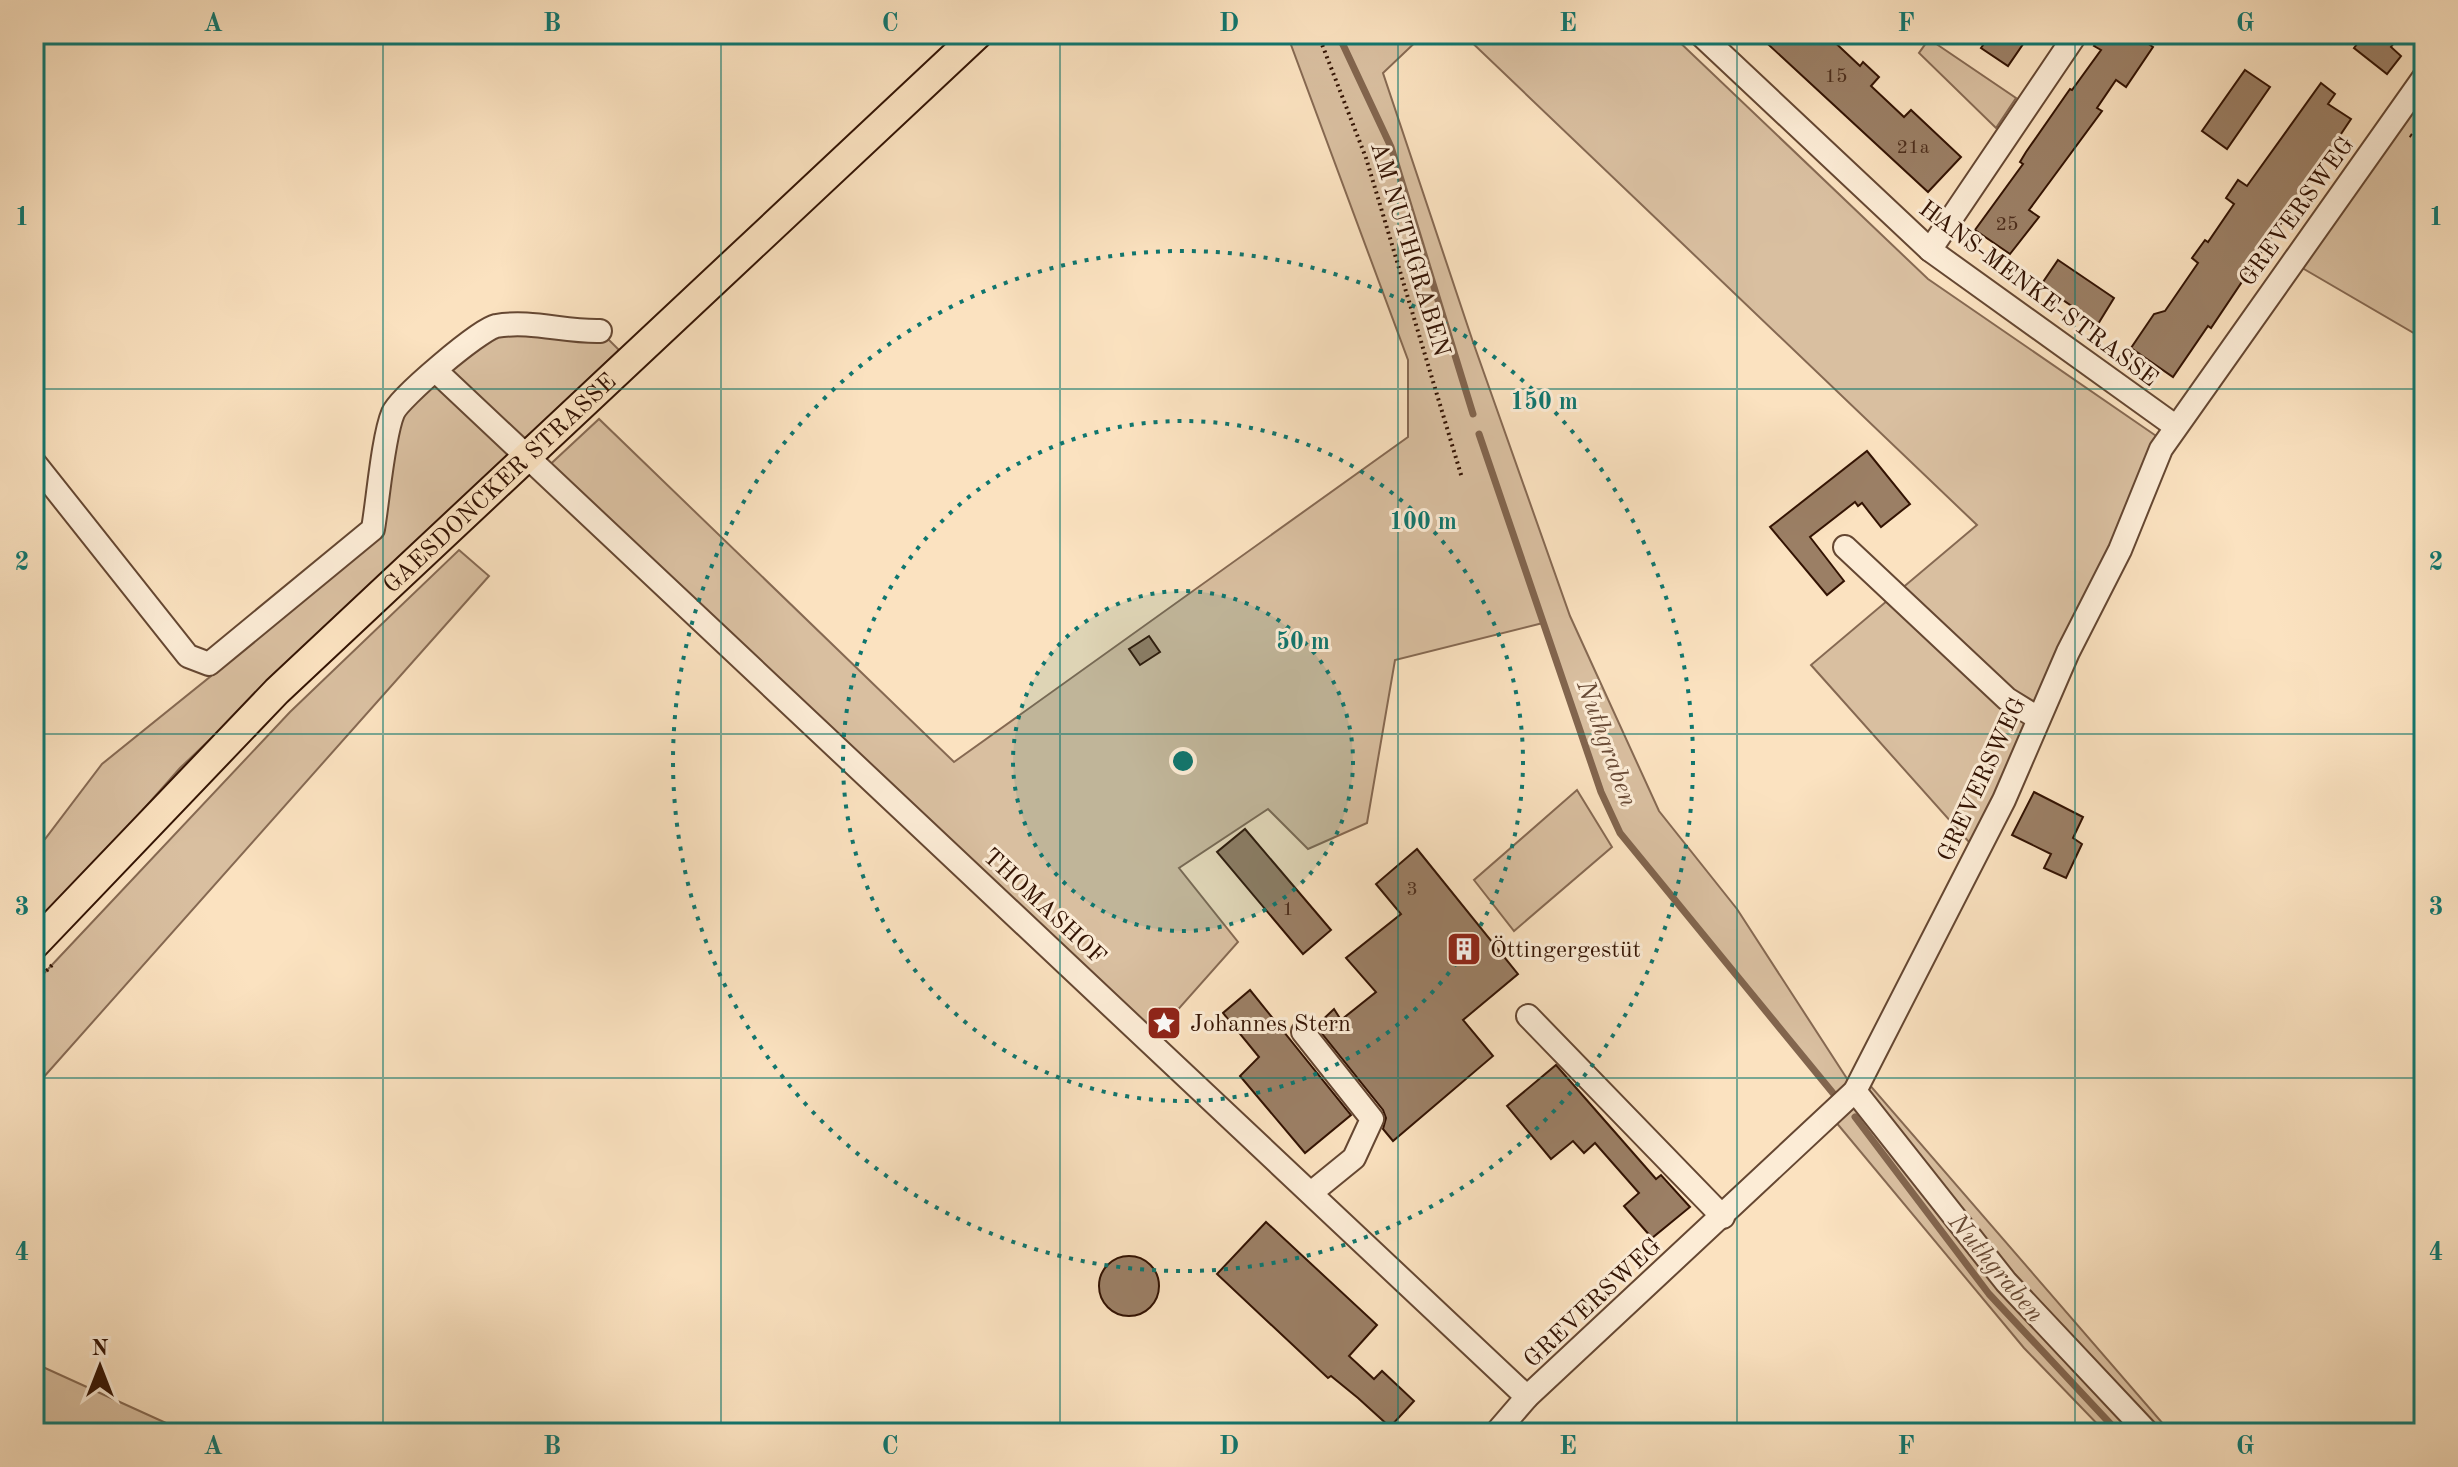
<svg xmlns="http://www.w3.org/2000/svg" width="2458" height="1467" font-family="'Old Standard TT',serif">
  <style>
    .green { fill: #d9bfa0; stroke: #866952; stroke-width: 2 }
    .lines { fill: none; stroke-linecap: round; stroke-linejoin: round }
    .stream { stroke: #82654e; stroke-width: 7 }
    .building { fill: #9b7f65; stroke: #331303; stroke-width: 2 }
    .minor-casing { stroke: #654732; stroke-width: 26 }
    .major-casing { stroke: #331303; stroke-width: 32 }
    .path { stroke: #331303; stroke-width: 4; stroke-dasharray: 2 4; stroke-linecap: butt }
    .minor { stroke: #fcecd6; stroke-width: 22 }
    .major { stroke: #fbe2c0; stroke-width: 28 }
    .grid { fill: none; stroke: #0f766e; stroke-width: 2; stroke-opacity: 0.55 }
    .ring { fill: none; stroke: #0f766e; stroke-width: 4; stroke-dasharray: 4 8 }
    .labels { text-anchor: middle; stroke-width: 6; stroke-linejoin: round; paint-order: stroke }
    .number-label { font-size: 20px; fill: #4d2e1c }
    .street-label { font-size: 24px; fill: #331303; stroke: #fcecd6 }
    .poi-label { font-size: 24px; fill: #331303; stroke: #fcecd6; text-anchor: start }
    .water-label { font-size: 26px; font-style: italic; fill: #684a35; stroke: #fcecd6 }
    .centre { fill: #0f766e; stroke: #fcecd6; stroke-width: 4 }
    .ring-label { font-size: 24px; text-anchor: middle; font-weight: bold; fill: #0f766e; stroke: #fcecd6; stroke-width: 6; stroke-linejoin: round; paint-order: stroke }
    .neatline { fill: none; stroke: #0f766e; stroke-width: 3 }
    .grid-label { font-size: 26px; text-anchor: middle; font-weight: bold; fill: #0f766e }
  </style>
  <rect width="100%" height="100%" fill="#fbe2c0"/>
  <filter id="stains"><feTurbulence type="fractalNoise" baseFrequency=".0025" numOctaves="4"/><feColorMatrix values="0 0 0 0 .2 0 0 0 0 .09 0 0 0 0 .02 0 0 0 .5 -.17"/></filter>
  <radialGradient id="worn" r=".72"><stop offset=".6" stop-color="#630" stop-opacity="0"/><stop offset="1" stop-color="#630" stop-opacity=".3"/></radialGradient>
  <g class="green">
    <path d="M1287,34H1424L1383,73L1473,342L1570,616L1659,811L1737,909L1855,1091L1862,1076L2171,1433H2106L2024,1348L1830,1115L1842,1103L1620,833L1601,792L1543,623L1395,660L1367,823L1308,849L1268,809L1179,868L1238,942L1150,1041L542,472L599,419L954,762L1408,437V360Z"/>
    <path d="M1463,34H1671L1928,279L2165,442L1977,851L1811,665L1977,525Z"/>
    <path d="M1929,39L2016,98L1996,128L1919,53Z"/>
    <path d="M2424,77V339L2292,262Z"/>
    <path d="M492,327L600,331L619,350L180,768L34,933V842L45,839L102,764L211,676L209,664L373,529L393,411Z"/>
    <path d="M459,550L489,576L34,1088V984L290,712Z"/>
    <path d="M1577,790L1612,847L1514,931L1474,880Z"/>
    <path d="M34,1363L188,1433H56L34,1423Z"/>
  </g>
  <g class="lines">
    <g class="stream">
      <path d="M1338,34L1391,147L1473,414"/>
      <path d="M1479,434L1601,792L1620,833L1837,1098"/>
      <path d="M1855,1117L1989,1294L2119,1433"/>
    </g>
  </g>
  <g class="building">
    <path d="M1757,34H1826L1860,66L1863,62L1879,77L1871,86L1904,117L1911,110L1961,157L1928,192Z"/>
    <path d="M1991,34H2030L2008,66L1981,48Z"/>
    <path d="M2102,34H2134L2153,47L2126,87L2116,80L2097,108L2102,111L2029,210L2039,217L2010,254L1975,230L2023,164L2020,162L2026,152L2070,89L2072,90L2101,50L2094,46Z"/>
    <path d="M2365,34H2401L2391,47L2401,56L2387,74L2354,48Z"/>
    <path d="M2245,70L2270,87L2227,149L2202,131Z"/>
    <path d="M2321,83L2335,94L2328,104L2351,119L2211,328L2208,326L2173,377L2131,348L2154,314L2165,311L2198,263L2192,258L2205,240L2208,242L2234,204L2226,198L2238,180L2247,186Z"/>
    <path d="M2058,260L2114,298L2098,324L2041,285Z"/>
    <path d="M1867,451L1910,504L1881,527L1862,503L1858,506L1855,502L1810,537L1844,581L1827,595L1770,527Z"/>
    <path d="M1149,636L1160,652L1140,665L1129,649Z"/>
    <path d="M2034,792L2083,817L2073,838L2082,844L2066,878L2044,868L2051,854L2012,835Z"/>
    <path d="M1245,829L1331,930L1303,954L1217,852Z"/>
    <path d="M1417,849L1518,974L1463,1020L1493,1056L1393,1141L1383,1129L1386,1118L1383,1110L1316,1026L1334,1009L1341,1020L1376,992L1346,958L1401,914L1376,884Z"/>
    <path d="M1250,990L1351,1115L1305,1153L1240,1076L1259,1057L1223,1013Z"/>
    <path d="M1556,1065L1656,1179L1661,1175L1690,1207L1652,1238L1624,1206L1639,1193L1595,1143L1584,1153L1573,1141L1551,1159L1507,1106Z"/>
    <path d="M1266,1222L1377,1325L1349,1356L1374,1379L1382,1371L1414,1401L1390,1427L1358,1398L1331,1376L1328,1378L1217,1274Z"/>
    <circle cx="1129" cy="1286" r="30"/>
  </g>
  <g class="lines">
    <g class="minor-casing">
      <g id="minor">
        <path d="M1700,34L1930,250L2175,426"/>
        <path d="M1930,250L2076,34"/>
        <path d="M436,371L1527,1397"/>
        <path d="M34,462L188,656L209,664L373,529C378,500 383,437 393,413C399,398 479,330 496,326C532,320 564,332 600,331"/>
        <path d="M1845,547L2007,699L2038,718"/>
        <path d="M1528,1016L1723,1217"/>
        <path d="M1303,1032L1372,1119L1354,1158L1311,1193"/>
        <path d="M1855,1091L2006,1282L2148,1433"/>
        <path d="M1496,1433L1527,1397L1855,1091L2004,800L2068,652L2120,550L2161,449L2424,77"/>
      </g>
    </g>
    <g class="major-casing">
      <g id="major">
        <path id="s1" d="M34,945L277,691L978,34"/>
      </g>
    </g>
    <g class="path">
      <path d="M1318,34L1366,158L1462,478"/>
      <path d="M1002,43L1012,34"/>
      <path d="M2410,135L2424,144"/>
      <path d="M34,984L52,965"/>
    </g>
    <use href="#minor" class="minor"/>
    <use href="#major" class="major"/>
  </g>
  <path class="grid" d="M383,34V1433M721,34V1433M1060,34V1433M1398,34V1433M1737,34V1433M2075,34V1433M34,389H2424M34,734H2424M34,1078H2424"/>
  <circle cx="1183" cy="761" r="170" fill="#0f766e" fill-opacity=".12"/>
  <g class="ring">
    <circle cx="1183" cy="761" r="170"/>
    <circle cx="1183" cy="761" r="340"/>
    <circle cx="1183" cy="761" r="510"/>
  </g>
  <defs>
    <g id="building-square" transform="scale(1.8)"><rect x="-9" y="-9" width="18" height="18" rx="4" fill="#8f2418" stroke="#fcecd6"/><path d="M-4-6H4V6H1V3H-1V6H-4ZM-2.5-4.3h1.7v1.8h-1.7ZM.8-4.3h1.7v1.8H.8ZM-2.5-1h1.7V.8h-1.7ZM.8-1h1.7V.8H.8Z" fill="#fff"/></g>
    <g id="sight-square" transform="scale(1.8)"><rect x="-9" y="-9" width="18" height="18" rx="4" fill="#8f2418" stroke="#fcecd6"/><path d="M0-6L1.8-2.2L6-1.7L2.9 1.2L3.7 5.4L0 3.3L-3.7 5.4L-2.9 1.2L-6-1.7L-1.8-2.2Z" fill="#fff"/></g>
  </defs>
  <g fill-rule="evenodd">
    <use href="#building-square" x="1464" y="949"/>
    <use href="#sight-square" x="1164" y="1023"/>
  </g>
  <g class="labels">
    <g class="number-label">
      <text x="1836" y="82">15</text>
      <text x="1913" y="153">21a</text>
      <text x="2007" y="230">25</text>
      <text x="1412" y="895">3</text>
      <text x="1288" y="915">1</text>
    </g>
    <g class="street-label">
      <text transform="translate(2296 211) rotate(-54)" y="8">GREVERSWEG</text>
      <text transform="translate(1411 249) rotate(73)" y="8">AM NUTHGRABEN</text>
      <text transform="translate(2039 293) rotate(37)" y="8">HANS-MENKE-STRASSE</text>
      <text dy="8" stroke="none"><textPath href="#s1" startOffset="656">GAESDONCKER STRASSE</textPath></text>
      <text transform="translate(1981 779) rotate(-65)" y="8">GREVERSWEG</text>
      <text transform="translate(1045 906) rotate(43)" y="8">THOMASHOF</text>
      <text transform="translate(1592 1302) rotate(-43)" y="8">GREVERSWEG</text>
    </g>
    <g class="poi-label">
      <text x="1490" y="957">Öttingergestüt</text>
      <text x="1190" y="1031">Johannes Stern</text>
    </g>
    <g class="water-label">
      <text transform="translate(1608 743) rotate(70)" y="9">Nuthgraben</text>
      <text transform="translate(1997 1267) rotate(50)" y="9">Nuthgraben</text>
    </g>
  </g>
  <circle cx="1183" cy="761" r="12" class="centre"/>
  <g class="ring-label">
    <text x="1544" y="409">150 m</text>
    <text x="1423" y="529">100 m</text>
    <text x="1303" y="649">50 m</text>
  </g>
  <rect width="2458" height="1467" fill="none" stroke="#fbe2c0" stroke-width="88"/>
  <g transform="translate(100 1367)" stroke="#fcecd6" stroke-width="6" paint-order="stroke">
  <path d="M0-6L14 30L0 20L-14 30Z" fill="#331303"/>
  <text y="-12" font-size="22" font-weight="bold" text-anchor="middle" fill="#331303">N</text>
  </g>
  <rect x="44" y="44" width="2370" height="1379" class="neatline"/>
  <g class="grid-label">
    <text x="213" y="31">A</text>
    <text x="552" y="31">B</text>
    <text x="890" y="31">C</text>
    <text x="1229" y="31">D</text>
    <text x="1568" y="31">E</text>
    <text x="1906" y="31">F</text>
    <text x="2245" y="31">G</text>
    <text x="22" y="225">1</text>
    <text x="2436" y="225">1</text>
    <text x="22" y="570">2</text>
    <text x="2436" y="570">2</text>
    <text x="22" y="915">3</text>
    <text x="2436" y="915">3</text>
    <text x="22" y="1260">4</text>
    <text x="2436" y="1260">4</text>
    <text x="213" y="1454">A</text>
    <text x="552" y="1454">B</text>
    <text x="890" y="1454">C</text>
    <text x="1229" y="1454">D</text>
    <text x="1568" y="1454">E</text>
    <text x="1906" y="1454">F</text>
    <text x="2245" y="1454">G</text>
  </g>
  <rect width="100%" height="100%" filter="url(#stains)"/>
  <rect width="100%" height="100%" fill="url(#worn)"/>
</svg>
